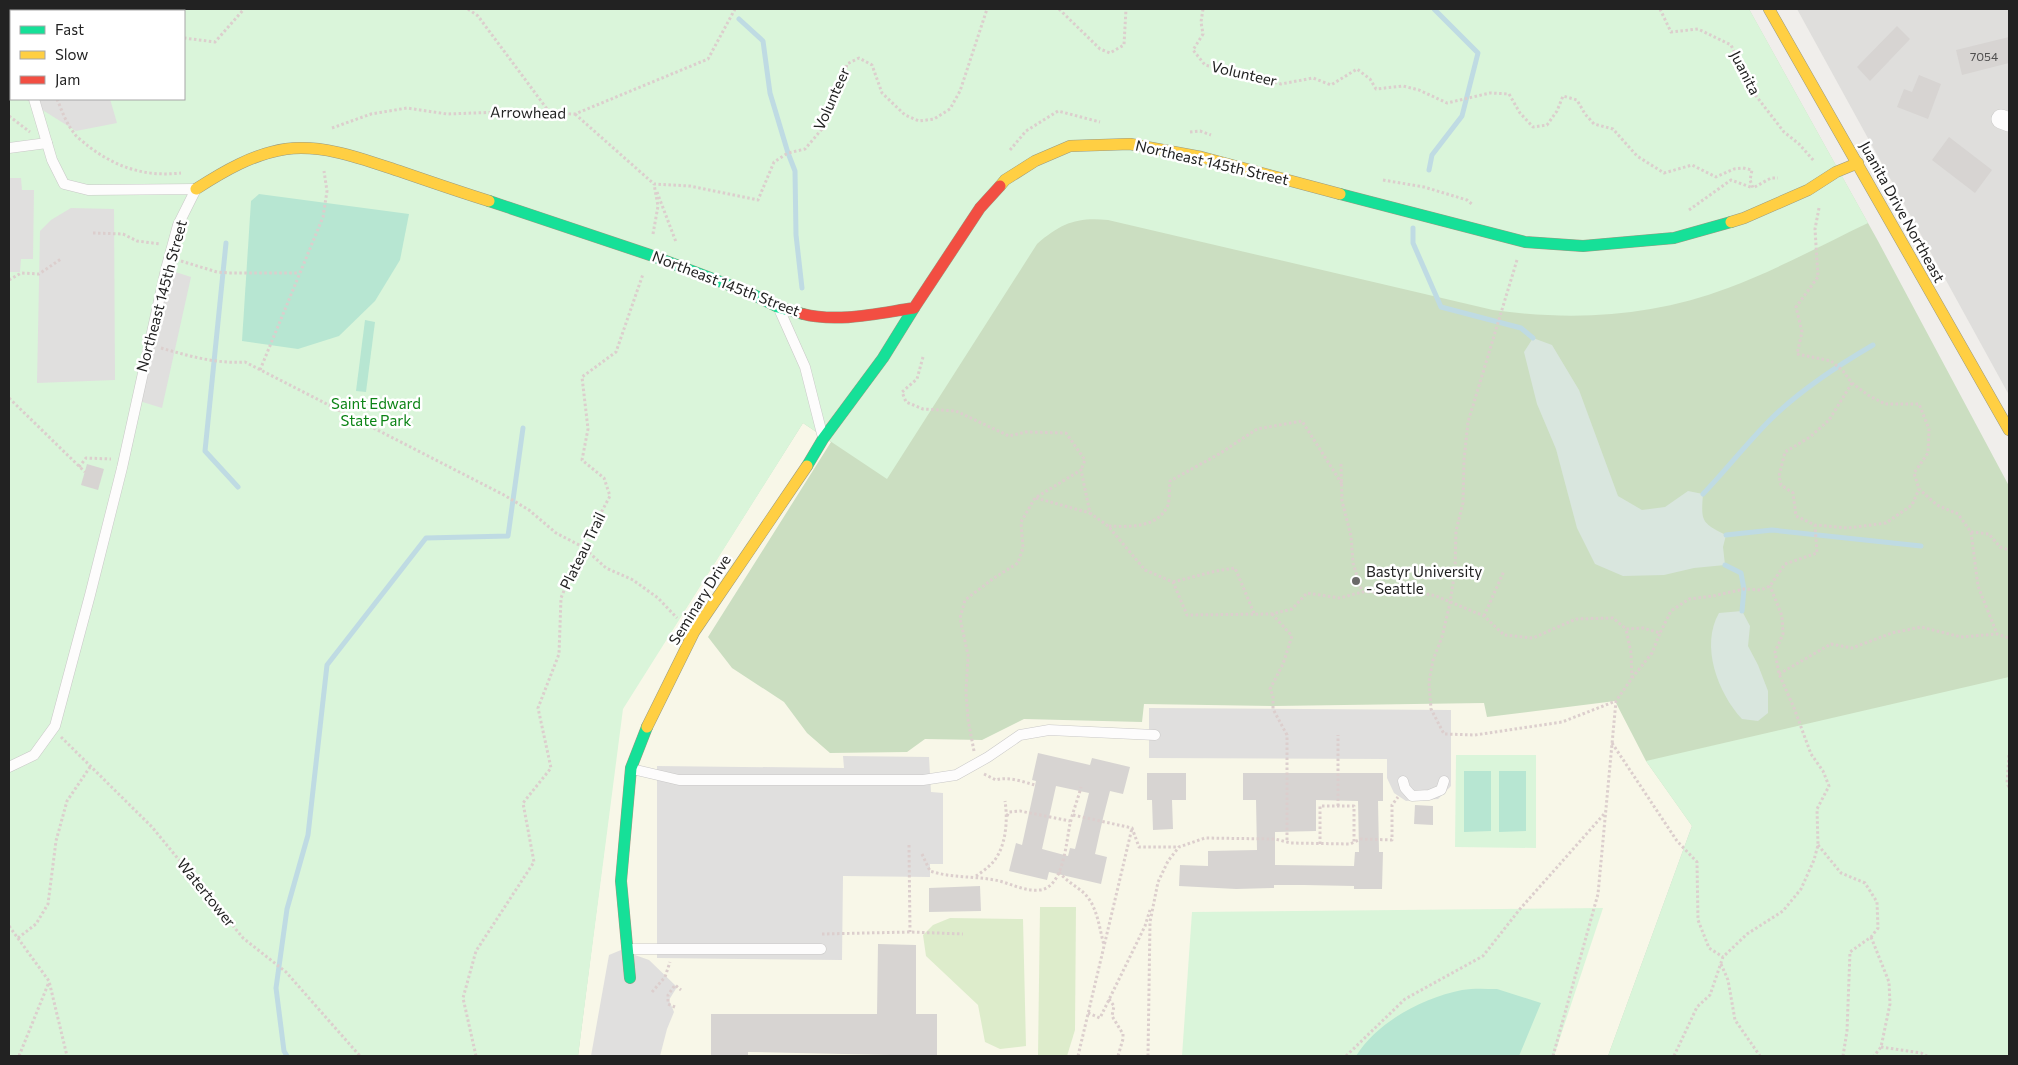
<svg xmlns="http://www.w3.org/2000/svg" width="2018" height="1065" font-family="Commissioner,sans-serif">
  <style>
    .residential { fill: #dfdedc }
    .education { fill: #f8f7e8 }
    .grass { fill: #ddeccb }
    .forest { fill: #cbdec1 }
    .wetland { fill: #d9e6de }
    .park { fill: #daf5da; fill-rule: evenodd }
    .pitch { fill: #b7e6d2 }
    .parking { fill: #e0dfde }
    .lines { fill: none; stroke-linecap: round; stroke-linejoin: round }
    .stream { stroke: #bfdbe3; stroke-width: 5 }
    .building { fill: #d7d4d2; fill-rule: evenodd }
    .lane-casing { stroke: #c9c8c7; stroke-width: 11 }
    .street-casing { stroke: #c9c8c7; stroke-width: 20 }
    .fast-casing { stroke: #999a82; stroke-width: 12 }
    .slow-casing { stroke: #999a82; stroke-width: 12 }
    .jam-casing { stroke: #999a82; stroke-width: 12 }
    .path { stroke: #dccecd; stroke-width: 3; stroke-dasharray: 2.5 2.5; stroke-linecap: butt }
    .lane { stroke: #fdfcfc; stroke-width: 10 }
    .street { stroke: #fdfcfc; stroke-width: 19 }
    .fast { stroke: #16e098; stroke-width: 11 }
    .slow { stroke: #ffcf43; stroke-width: 11 }
    .jam { stroke: #f24e42; stroke-width: 11 }
    .poi-dot { fill: #6a6968; stroke: #fff; stroke-width: 2 }
    .labels { text-anchor: middle; stroke-width: 5; stroke-linejoin: round; paint-order: stroke }
    .number-label { font-size: 12px; fill: #4f4e4e }
    .street-label { font-size: 15px; fill: #222; stroke: #fff }
    .park-label { font-size: 15px; fill: #0c8416; stroke: #fff }
    .poi-label { font-size: 15px; fill: #222; stroke: #fff; text-anchor: start }
  </style>
  <rect width="100%" height="100%" fill="#f0eeeb"/>
  <path class="residential" d="M1797,9H2009V395Z"/>
  <path class="education" d="M803,423L888,479L2009,486L1646,761L1692,825L1608,1056H578L622,709Z"/>
  <g class="grass">
    <path d="M1040,907H1076L1075,1030L1067,1056H1038Z"/>
    <path d="M950,918L1023,919L1026,1046L1000,1049L985,1042L978,1005L926,956L923,935L933,925Z"/>
  </g>
  <path class="forest" d="M1749,9L1878,241L2009,486V1056H1608L1692,826L1646,761L1615,701L1487,717L1484,703L1274,706L1144,704L1142,722L1024,719L982,740L925,739L907,752L830,753L807,733L784,702L732,668L708,637L831,442L803,423L622,709L578,1056H9V869L184,99V11H81Z"/>
  <g class="wetland">
    <path d="M1533,338L1552,345L1579,390L1618,496L1642,510L1665,507L1688,491L1703,494C1701,521 1701,523 1726,535L1723,547L1725,565L1694,568L1664,575L1623,576L1595,564L1577,528L1556,449L1537,404L1524,352Z"/>
    <path d="M1742,611L1750,626L1748,646L1758,665L1768,691V713L1758,721L1742,719C1718,693 1700,646 1719,613Z"/>
  </g>
  <g class="park">
    <path d="M9,9H1749L1868,223C1822,245 1776,270 1728,288C1652,317 1573,321 1493,310L1108,220C1077,217 1061,223 1037,244L887,479L803,423L623,709L578,1056H9ZM11,11H184V99H11Z"/>
    <path d="M2009,677V1056H1608L1692,826L1646,761Z"/>
    <path d="M1456,755H1536V848L1455,847Z"/>
    <path d="M1603,908L1554,1056H1182L1192,912Z"/>
  </g>
  <g class="pitch">
    <path d="M259,194L409,214L400,260L375,301L339,336L298,349L242,341L251,201Z"/>
    <path d="M365,320L375,322L366,392L356,391Z"/>
    <path d="M1464,771H1491V831L1464,832Z"/>
    <path d="M1499,771H1526V831L1499,832Z"/>
    <path d="M1497,989L1541,1003L1519,1056H1356C1378,1021 1423,998 1462,990C1474,988 1486,989 1497,989Z"/>
  </g>
  <g class="parking">
    <path d="M9,9L12,11L11,82L9,79Z"/>
    <path d="M25,99H110L117,123L76,131Z"/>
    <path d="M9,178H21L22,190H34L33,259H21L20,272H9Z"/>
    <path d="M71,208L114,209L115,380L37,383L40,231L51,220Z"/>
    <path d="M166,269L191,277L162,408L136,400Z"/>
    <path d="M1149,708L1451,710V786L1438,799L1406,801L1394,793L1387,778V759L1149,758Z"/>
    <path d="M843,756L929,757L931,792L943,793V864H930V877L843,876L842,960L657,958V766L844,768Z"/>
    <path d="M621,950L649,960L677,987L669,1000L674,1012L667,1029L660,1056H591L609,955Z"/>
  </g>
  <g class="lines">
    <g class="stream">
      <path d="M739,19L763,41L770,93L788,153L795,171L796,235L802,288"/>
      <path d="M1429,170L1432,155L1462,116L1478,53L1434,9"/>
      <path d="M1413,228V243L1441,307L1521,328L1533,338"/>
      <path d="M226,243L205,451L238,487"/>
      <path d="M1703,494C1726,470 1747,443 1770,420C1800,390 1837,366 1873,345"/>
      <path d="M1726,535L1772,530L1921,546"/>
      <path d="M1725,565L1741,573L1744,589L1742,611"/>
      <path d="M287,1056L284,1051L276,988L287,909L308,835L327,665L426,538L508,536L523,428"/>
    </g>
  </g>
  <g class="building">
    <path d="M1897,26L1910,39L1870,81L1857,67Z"/>
    <path d="M2009,37V63L1962,75L1956,50Z"/>
    <path d="M1919,75L1941,84L1928,119L1897,107L1904,89L1912,92Z"/>
    <path d="M1949,137L1992,170L1975,193L1932,160Z"/>
    <path d="M87,464L104,469L98,490L81,485Z"/>
    <path d="M1038,753L1090,765L1092,758L1130,767L1123,794L1110,791L1103,818L1095,854L1107,857L1101,884L1049,872L1047,880L1009,871L1016,843L1022,845L1036,781L1032,780ZM1056,786L1089,793L1075,849L1070,848L1068,856L1042,849Z"/>
    <path d="M1147,773H1186V800H1172L1173,829L1153,830L1152,800H1147Z"/>
    <path d="M1243,773H1383V801H1378L1379,852H1383L1382,889H1354V886L1304,885H1274V888L1236,889L1179,886L1180,865L1208,866V851L1257,850L1256,800H1243ZM1316,800L1358,801L1359,852H1355L1354,866L1275,865V832L1316,831Z"/>
    <path d="M1415,805L1433,806V825L1414,824Z"/>
    <path d="M980,886L981,911L929,912V888Z"/>
    <path d="M878,944L916,945V1014H937V1056L748,1052V1056H711V1014H877Z"/>
  </g>
  <g class="lines">
    <g class="lane-casing">
      <g id="lane">
        <path d="M9,52L11,57"/>
        <path d="M9,148L47,143"/>
        <path d="M780,311L805,367L822,434"/>
        <path d="M9,767L34,755L55,726L90,595L122,468L166,269L178,225L196,189L88,190L64,184L52,160L34,99"/>
        <path d="M632,769L679,780H923L956,775L988,757L1020,735L1049,730L1155,735"/>
        <path d="M1403,781L1405,788L1412,796L1429,795L1441,790L1444,781"/>
        <path d="M629,949H821"/>
      </g>
    </g>
    <g class="street-casing">
      <path id="street" d="M2001,119L2009,122"/>
    </g>
    <g class="fast-casing">
      <g id="fast">
        <path d="M1340,194L1525,242L1583,246L1674,238L1731,222"/>
        <path d="M489,201L650,255L750,293L778,307L803,314"/>
        <path d="M807,466L823,439L883,358L914,308"/>
        <path d="M630,978L621,881L631,768L647,727"/>
      </g>
    </g>
    <g class="slow-casing">
      <g id="slow">
        <path d="M1769,9L2009,430"/>
        <path d="M1000,186L1005,180L1035,161L1070,146L1130,144L1201,157L1340,194"/>
        <path d="M196,189C224,171 253,154 286,149C326,144 365,160 402,172C431,182 460,192 489,201"/>
        <path d="M1731,222L1744,218L1808,190L1836,172L1858,163"/>
        <path d="M647,727L694,632L807,466"/>
      </g>
    </g>
    <g class="jam-casing">
      <path id="jam" d="M803,314C838,323 879,313 914,308L980,208L1000,186"/>
    </g>
    <g class="path">
      <path d="M55,9L59,11"/>
      <path d="M468,9L478,16L550,113"/>
      <path d="M1059,9L1100,49L1110,53L1124,45L1126,9"/>
      <path d="M1203,9L1201,22L1203,34L1193,50L1205,65L1281,84L1313,78L1331,85L1357,69L1370,79L1376,89L1403,86L1419,90L1447,103L1490,93L1509,94L1520,113L1533,127L1547,125L1557,111L1563,96L1577,100L1585,114L1594,124L1613,129L1637,156L1664,173L1692,165L1716,177L1734,169L1743,168L1752,170L1750,180L1753,188L1771,178H1778"/>
      <path d="M1660,9L1671,32L1698,29L1731,45L1753,92L1784,132L1799,144L1814,161"/>
      <path d="M184,38L215,42L244,9"/>
      <path d="M57,99C62,111 66,123 74,133C77,138 84,142 88,146C117,168 146,177 181,173"/>
      <path d="M575,114L654,184L690,186L758,200L774,162L788,153L805,149L822,129L826,106L844,78L847,64L859,58L872,65L882,93L905,115L919,121L934,119L950,109L960,91L987,9"/>
      <path d="M9,116L30,132"/>
      <path d="M332,128L371,114L407,108L447,114L502,112L575,114L708,59L735,9"/>
      <path d="M1190,132L1200,131L1211,135"/>
      <path d="M1010,150L1026,131L1058,111L1100,122"/>
      <path d="M1383,180L1424,187L1467,200L1473,205"/>
      <path d="M657,192L676,242"/>
      <path d="M1819,208L1815,229L1818,277L1796,307L1802,332L1797,354L1831,361L1843,371L1852,383L1868,395L1885,404H1919L1929,429L1928,453L1914,473L1919,489L1937,505L1958,514L1971,532L1978,586L1997,634"/>
      <path d="M1689,210L1731,180L1753,188"/>
      <path d="M93,233L123,234L137,241L160,244"/>
      <path d="M653,234L658,206L654,184"/>
      <path d="M1517,260L1468,422L1464,460L1463,503L1456,531L1455,570L1450,603L1442,637L1433,660L1429,682L1431,709L1444,734L1475,735L1562,722L1616,701"/>
      <path d="M181,261L217,272L229,273H299"/>
      <path d="M9,280L21,273L39,274L61,259"/>
      <path d="M161,348C189,356 216,364 245,362L504,495L529,510L556,533L583,547L606,568L633,580L658,598L677,618"/>
      <path d="M923,357L917,379L902,392L906,402L923,409L956,411L1009,436L1026,432L1066,433L1085,460L1081,470"/>
      <path d="M260,370L323,217L327,191L324,171"/>
      <path d="M1852,383L1829,420L1810,437L1785,452L1779,476L1781,485L1793,493L1796,516L1815,525L1848,528L1886,523L1912,505L1919,489"/>
      <path d="M9,398L85,472"/>
      <path d="M1341,464L1342,501L1351,536L1353,563L1362,592"/>
      <path d="M79,467L86,458L111,459"/>
      <path d="M1036,498L1090,513"/>
      <path d="M1109,526C1130,527 1158,528 1168,505C1170,498 1169,488 1170,481L1219,454L1257,429L1302,421L1342,484"/>
      <path d="M1971,532L1989,534L2000,547L2009,550"/>
      <path d="M1173,582L1216,571L1235,568L1254,613"/>
      <path d="M1272,614L1292,636L1283,664L1270,689L1273,696V709L1287,735V842"/>
      <path d="M1484,616L1504,571"/>
      <path d="M1779,674L1831,644L1852,648L1892,633L1921,627L1961,637L1997,634L2009,638"/>
      <path d="M1632,678L1652,653L1660,633"/>
      <path d="M61,737L152,827L243,938L286,972L360,1056"/>
      <path d="M1612,743L1677,841L1697,862L1698,920L1709,948L1723,957"/>
      <path d="M974,751L968,720L966,692L968,655L960,618L965,600L994,578L1018,563L1023,548L1021,522L1035,498L1081,470L1090,513L1108,526L1145,570L1173,582L1187,615L1272,614L1292,609L1307,593L1340,598L1362,592H1418L1436,596L1484,616L1504,635L1533,638L1576,619L1613,618L1626,629"/>
      <path d="M2009,755L2007,784L2009,787"/>
      <path d="M984,774L996,780C1009,776 1023,782 1035,785"/>
      <path d="M1338,806V735"/>
      <path d="M1073,815L1132,828L1139,847H1178"/>
      <path d="M1007,816L1009,812L1020,811L1070,821"/>
      <path d="M1320,844V806H1354V842"/>
      <path d="M909,845L910,932"/>
      <path d="M1818,845L1841,873L1865,883L1877,902L1878,928L1871,937L1850,952L1847,1031L1843,1056"/>
      <path d="M922,854L930,871C951,878 973,876 995,880C1010,883 1025,892 1040,890C1064,887 1066,842 1070,824C1073,811 1078,799 1081,787"/>
      <path d="M1059,872C1066,881 1076,886 1084,893C1098,907 1099,928 1104,945"/>
      <path d="M976,876C982,872 989,867 994,861C1006,846 1008,820 1005,801"/>
      <path d="M9,926L49,981L67,1056"/>
      <path d="M822,934L910,932L963,934"/>
      <path d="M1871,937L1889,982L1890,1004L1881,1047L1874,1056"/>
      <path d="M18,938L36,924L48,904L56,841L67,801L90,767"/>
      <path d="M1721,964L1728,980L1735,1020L1760,1056"/>
      <path d="M652,992L665,977L670,962"/>
      <path d="M1109,999L1114,1006L1112,1016L1123,1034V1039L1118,1056"/>
      <path d="M675,1007L668,1004V995L675,985L681,990"/>
      <path d="M1088,1013L1100,1018L1145,926L1150,910"/>
      <path d="M1881,1047L1921,1053L1927,1056"/>
      <path d="M19,1056L49,982"/>
      <path d="M476,1056L463,998L476,951L534,862L523,803L551,768L538,708L559,654L561,598L579,554L610,496L604,478L582,460L588,429L582,377L616,352L643,274"/>
      <path d="M1078,1056L1132,828"/>
      <path d="M1148,1056L1150,922L1158,882L1168,861L1179,847L1205,838L1275,839L1291,843L1350,844L1361,839L1392,840V805L1398,797"/>
      <path d="M1346,1056L1405,999L1483,956L1520,909L1605,813"/>
      <path d="M1553,1056L1598,894L1616,701L1632,678L1631,653L1626,629L1643,628L1660,633L1671,611L1689,599L1713,596L1744,589L1761,590L1770,586L1785,564L1817,553L1815,525"/>
      <path d="M1674,1056L1697,1007L1710,995L1723,957L1747,934L1783,911L1801,889L1814,860L1818,845L1817,809L1829,786L1823,771L1811,754L1794,708L1779,674L1775,652L1783,634L1782,616L1770,586"/>
    </g>
    <use href="#lane" class="lane"/>
    <use href="#street" class="street"/>
    <use href="#fast" class="fast"/>
    <use href="#slow" class="slow"/>
    <use href="#jam" class="jam"/>
  </g>
  <circle class="poi-dot" cx="1356" cy="581" r="5"/>
  <g class="labels">
    <g class="number-label">
      <text x="1984" y="61">7054</text>
    </g>
    <g class="street-label">
      <text transform="translate(1745 73) rotate(63)" y="5">Juanita</text>
      <text transform="translate(1244 74) rotate(13)" y="5">Volunteer</text>
      <text transform="translate(832 99) rotate(-66)" y="5">Volunteer</text>
      <text transform="translate(528 113) rotate(1)" y="5">Arrowhead</text>
      <text transform="translate(1212 163) rotate(13)" y="5">Northeast 145th Street</text>
      <text transform="translate(1902 212) rotate(61)" y="5">Juanita Drive Northeast</text>
      <text transform="translate(726 284) rotate(21)" y="5">Northeast 145th Street</text>
      <text transform="translate(162 296) rotate(-75)" y="5">Northeast 145th Street</text>
      <text transform="translate(583 551) rotate(-64)" y="5">Plateau Trail</text>
      <text transform="translate(700 600) rotate(-58)" y="5">Seminary Drive</text>
      <text transform="translate(206 893) rotate(51)" y="5">Watertower</text>
    </g>
    <g class="park-label">
      <text x="376" y="409">Saint Edward<tspan x="376" dy="17">State Park</tspan></text>
    </g>
    <g class="poi-label">
      <text x="1366" y="577">Bastyr University<tspan x="1366" dy="17">- Seattle</tspan></text>
    </g>
  </g>
  <rect width="2018" height="1065" fill="none" stroke="#222222" stroke-width="20"/>
  <rect x="10" y="10" width="175" height="90" fill="#ffffff" stroke="#a7a7a7"/>
  <rect x="20" y="26" width="25" height="8" fill="#16e098" stroke="#a7a7a7"/>
  <text x="55" y="35" font-size="15" fill="#222222">Fast</text>
  <rect x="20" y="51" width="25" height="8" fill="#ffcf43" stroke="#a7a7a7"/>
  <text x="55" y="60" font-size="15" fill="#222222">Slow</text>
  <rect x="20" y="76" width="25" height="8" fill="#f24e42" stroke="#a7a7a7"/>
  <text x="55" y="85" font-size="15" fill="#222222">Jam</text>
</svg>
